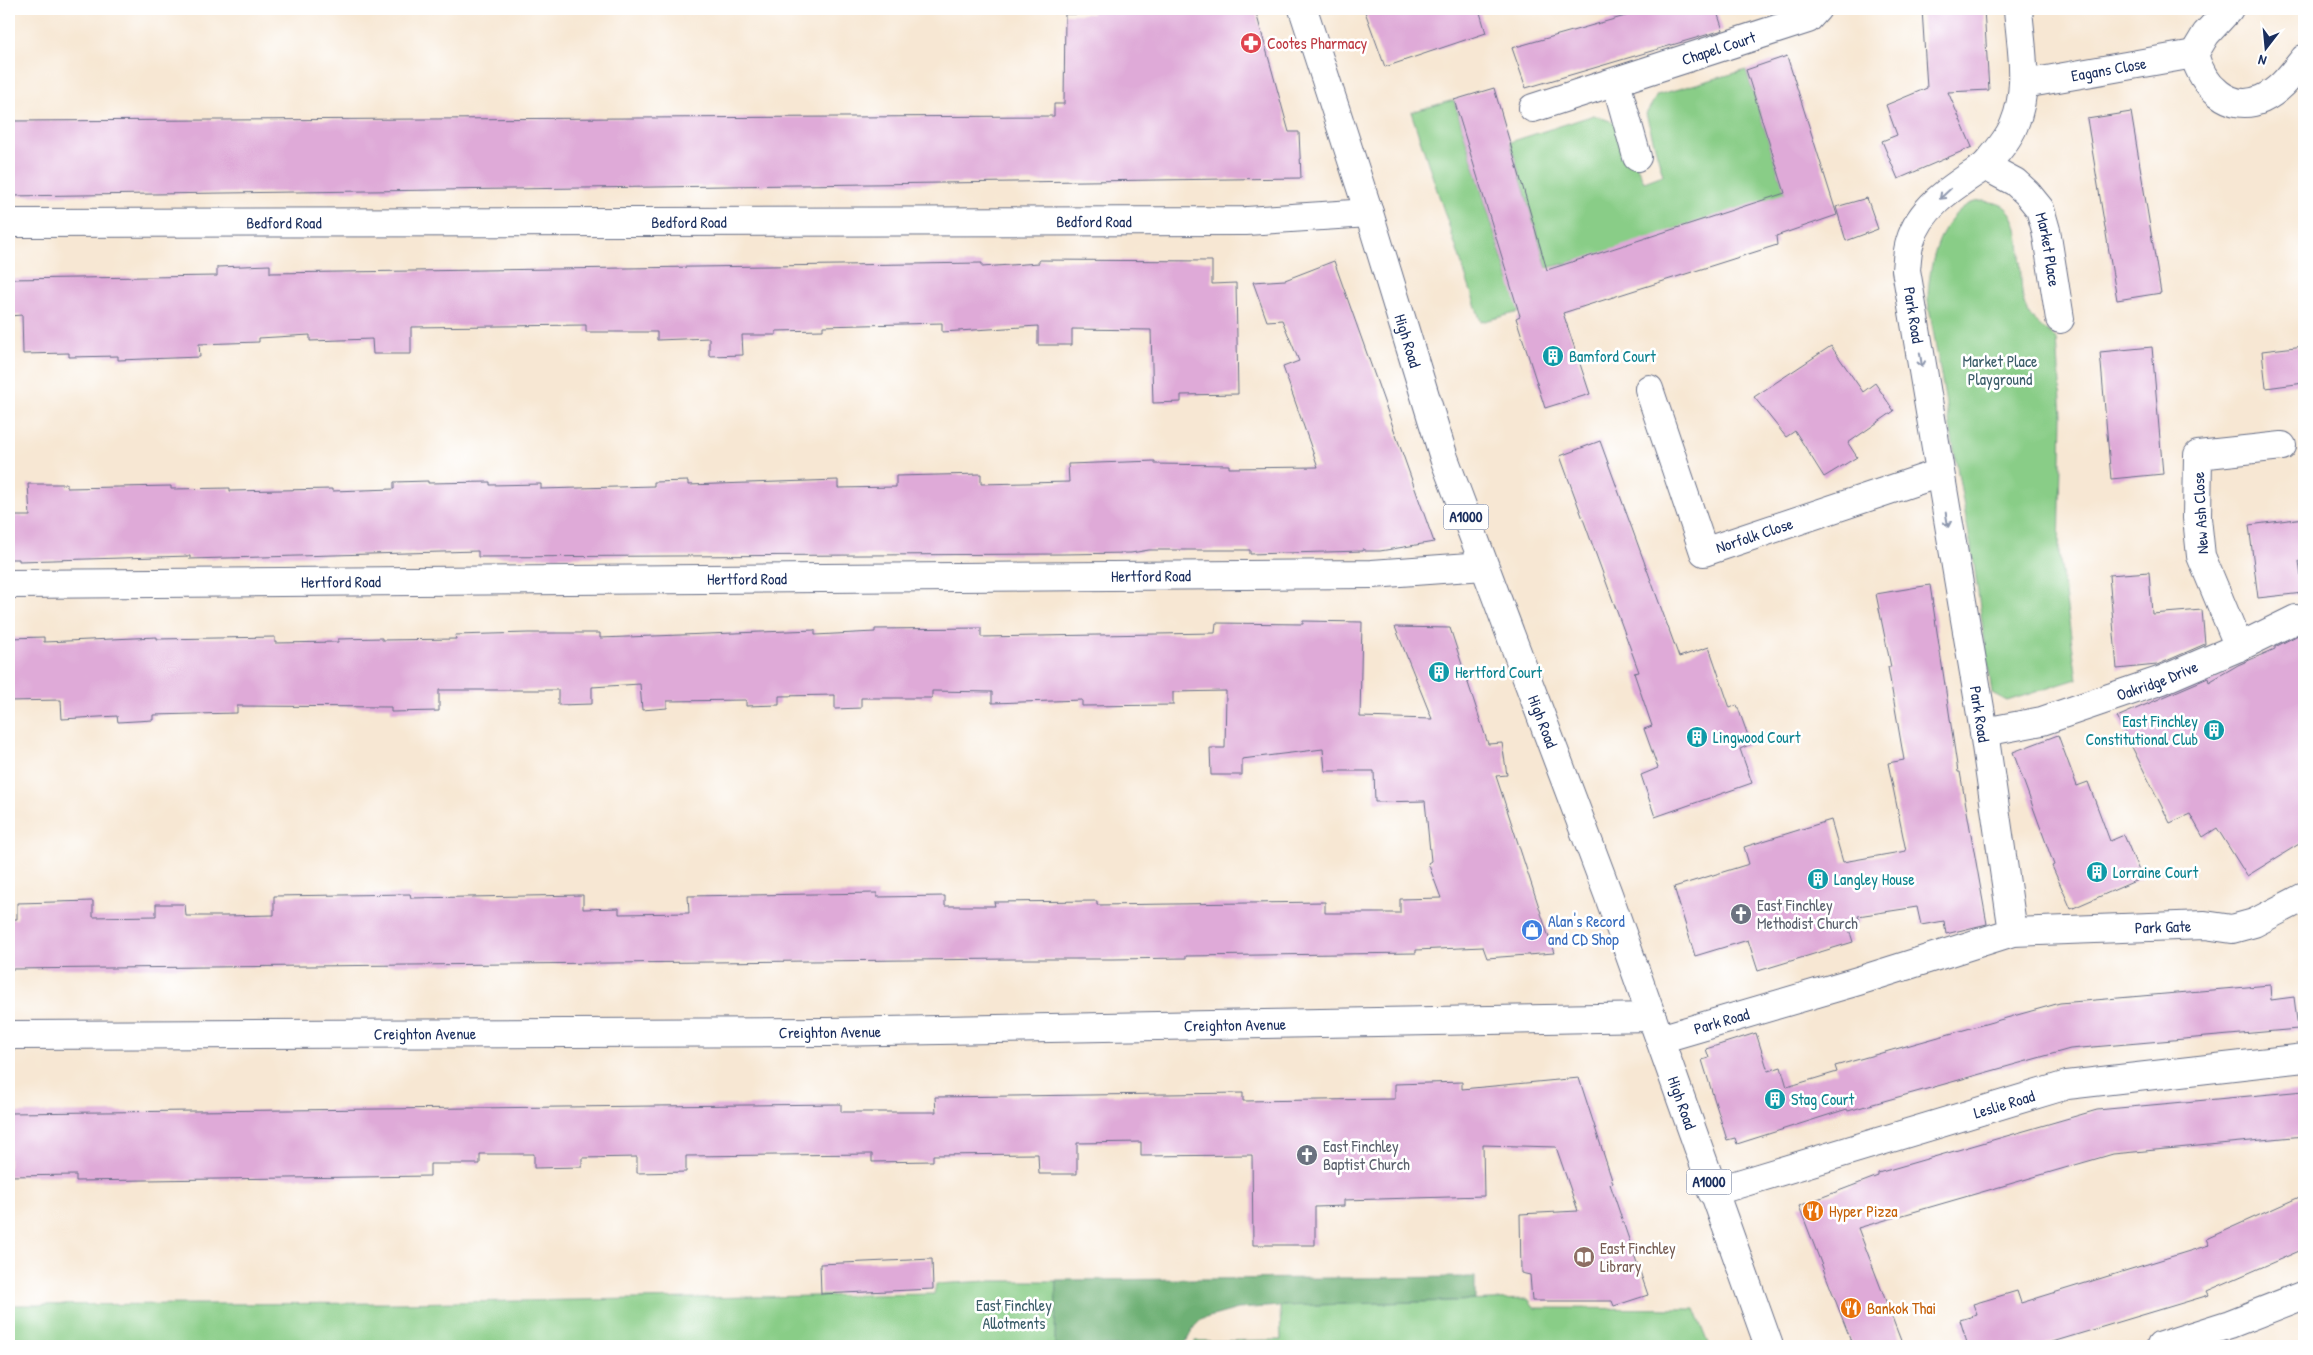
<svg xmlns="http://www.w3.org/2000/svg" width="2313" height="1355" font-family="'Patrick Hand',sans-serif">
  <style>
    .green { fill: #89cd87; stroke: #527e72 }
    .forest { fill: #6eb074; stroke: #447069 }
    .building { fill: #dfaad8 }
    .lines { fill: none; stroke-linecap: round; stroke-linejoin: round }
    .street-casing { stroke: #686f87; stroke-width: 30 }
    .secondary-casing { stroke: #686f87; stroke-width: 30 }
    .primary-casing { stroke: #686f87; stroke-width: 30 }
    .street { stroke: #fff; stroke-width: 28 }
    .secondary { stroke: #fff; stroke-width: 28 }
    .primary { stroke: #fff; stroke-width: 28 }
    .oneway { stroke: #8d97ae }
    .labels { text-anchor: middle; stroke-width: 5; stroke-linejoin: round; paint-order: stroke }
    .shield { fill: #fff; stroke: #5f6d8e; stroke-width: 1 }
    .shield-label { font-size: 15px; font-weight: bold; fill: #1b2f5e }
    .health-label { font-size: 16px; fill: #be3a42; stroke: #fff; text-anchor: start }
    .street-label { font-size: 16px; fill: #1b2f5e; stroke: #fff }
    .culture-label { font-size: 16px; fill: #0d838f; stroke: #fff; text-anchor: start }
    .park-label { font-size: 16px; fill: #3c5e6a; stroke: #fff }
    .worship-label { font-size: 16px; fill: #5b616d; stroke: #fff; text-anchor: start }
    .shop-label { font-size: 16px; fill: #366cbe; stroke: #fff; text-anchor: start }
    .food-label { font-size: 16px; fill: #c56008; stroke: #fff; text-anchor: start }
    .education-label { font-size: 16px; fill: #785e54; stroke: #fff; text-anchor: start }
  </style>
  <rect width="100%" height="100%" fill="#fff"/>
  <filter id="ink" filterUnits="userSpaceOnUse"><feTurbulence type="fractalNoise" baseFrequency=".02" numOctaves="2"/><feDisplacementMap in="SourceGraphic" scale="10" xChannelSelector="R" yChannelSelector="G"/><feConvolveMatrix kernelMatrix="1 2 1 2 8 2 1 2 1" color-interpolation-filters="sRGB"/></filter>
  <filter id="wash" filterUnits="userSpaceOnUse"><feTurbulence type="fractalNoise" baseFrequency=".0096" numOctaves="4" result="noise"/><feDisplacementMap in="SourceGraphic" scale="20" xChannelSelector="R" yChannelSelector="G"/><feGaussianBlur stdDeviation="1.12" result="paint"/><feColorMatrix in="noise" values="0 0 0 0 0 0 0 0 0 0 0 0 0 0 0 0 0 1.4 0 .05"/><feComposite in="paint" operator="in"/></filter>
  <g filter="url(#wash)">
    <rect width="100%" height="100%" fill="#f7e7d3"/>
    <g class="green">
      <path d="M1746,70L1790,208L1547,268L1510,142L1594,115L1618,124L1644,182L1663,175L1646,114L1657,95Z"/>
      <path d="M1454,100L1509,281L1525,277L1534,308L1481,322L1411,112Z"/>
      <path d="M1984,201C1992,202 2000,203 2006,208C2027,226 2016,281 2025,306C2031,321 2045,330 2057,339L2062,416L2059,552L2077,679L2007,701L1992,693L1974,564L1928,301C1928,269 1938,220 1969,204C1973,202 1980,201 1984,201Z"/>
      <path d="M989,1281H1056L1055,1346H9V1305L398,1303L934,1294L936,1284Z"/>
      <path d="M1528,1299L1535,1308L1695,1309L1710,1346H1195V1341L1281,1340L1280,1306Z"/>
    </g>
    <path class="forest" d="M1475,1277V1300L1280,1306L1238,1309L1202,1319L1194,1327L1184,1346H1055L1056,1280Z"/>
    <g id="blocks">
      <g class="building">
        <path d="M1092,9H1255L1289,132H1299L1301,178L9,196V121L1054,116V104H1064L1065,14H1092Z"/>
        <path d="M1364,9H1479L1486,33L1385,67Z"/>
        <path d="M1650,9H1716L1723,30L1526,88L1512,48Z"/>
        <path d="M1922,9H1984L1989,90L1948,92L1972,147L1898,179L1882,141L1897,135L1886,105L1927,88Z"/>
        <path d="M1787,56L1837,215L1776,236L1777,245L1563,313L1590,394L1545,408L1516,318L1520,316L1454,100L1494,88L1547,270L1785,193L1746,70Z"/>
        <path d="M2131,112L2161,293L2117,300L2087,119Z"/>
        <path d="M1867,198L1878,229L1846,241L1836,207Z"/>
        <path d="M1039,260L1212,261V284L1236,283L1238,394L1181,395V402L1153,403L1151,330L1072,329V345H1038V326L942,332V323L823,326V330L776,331V335H742L743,355L709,356V338L657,340V332H586V325L411,327V354H373L372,339L310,341V335L259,338V342L199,344L200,357L118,360V356L69,357V353L23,354L22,315L9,316V279L217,276V267L270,265V273L982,263V267L1039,263Z"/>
        <path d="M1334,261L1434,542L1380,551H1365L1363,548V551L1250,554V550H1149L1131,553L1062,554L478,557V551L190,559V556L19,561V559H9V516H30L28,484H67V488L171,486V489L230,488V491L332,489V491L394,489V482L428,481V483L490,482V485L541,484V489L654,486V482L688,481V485L838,480V488L896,487V476L981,474V484L1069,482L1068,464L1155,461V464L1229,465V468L1318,467L1283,367L1299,361L1282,320L1267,321L1253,282L1285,280Z"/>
        <path d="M1831,346L1863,392L1875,383L1894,411L1848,443L1857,457L1824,477L1795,431L1786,437L1754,397Z"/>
        <path d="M2304,346V383L2266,388L2262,351Z"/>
        <path d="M2152,347L2163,474L2111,479L2100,352Z"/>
        <path d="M1600,441L1679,657L1709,647L1730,708L1737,705L1751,744L1740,749L1752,783L1655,817L1641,775L1658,768L1644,729L1652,726L1634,673L1639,672L1560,456Z"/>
        <path d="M2304,518V560L2299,561L2303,593L2258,598L2249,525Z"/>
        <path d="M2149,572L2152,614L2202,610L2205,644L2157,665L2117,669L2109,575Z"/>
        <path d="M1930,585L1958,772H1960L1987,924L1946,934L1944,921L1921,925L1917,907L1858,916L1860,922L1848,926L1853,942L1758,971L1748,940L1695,956L1674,887L1749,864L1744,847L1831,820L1843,862L1906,851L1888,763L1904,760L1888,667H1891L1876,594Z"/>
        <path d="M1303,621L1362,622L1360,717L1432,719L1395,627L1450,628L1488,744L1502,743L1507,775L1496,776L1554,953L1487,958L1483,947L1416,950V953L1186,956V958L1113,959H1011L9,969V919H17V903L93,901V917L156,916V904H185L186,916H224L274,915V896L410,894L411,898L583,895V909L619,908V914L689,913L688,896L877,893V897L945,896V906H995L994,902L1097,901V905L1325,902V913H1400V899L1441,898L1428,863L1431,861L1425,801L1375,802L1374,771H1325L1323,749L1242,759V775H1211L1210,748H1225L1226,691L1173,692V705L1082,706V700L992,703V692L932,691V698H861V708L835,709V695L779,696V705L746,706V700L667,701V708L642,710L640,684L592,687V704L558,705V690H439V711L391,712V707L237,706V713L153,715V720L118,722L117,716L62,719L61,700L9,701V638L44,637V642L157,637V639L275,637V643L338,642V639L382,638V640L456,639L455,635L528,633H600V638L815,630V635L875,632V629L981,628V637L1215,633L1216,623L1303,624Z"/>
        <path d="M2304,632V841L2247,876L2217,828L2203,837L2190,814L2170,823L2117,717L2208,678L2209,682L2238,665L2275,649V647Z"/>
        <path d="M2058,735L2077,786L2088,782L2110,841L2124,835L2142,878L2071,909L2052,866L2054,865L2013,752Z"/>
        <path d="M2270,985L2271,1000L2294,997L2298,1029L2070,1049L1848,1111L1847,1109L1737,1144L1735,1138L1727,1140L1702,1060L1709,1058L1706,1049L1756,1033L1768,1071L1781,1067L1787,1087L1837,1072L1835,1066L2060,1003Z"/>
        <path d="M1579,1078L1613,1183L1610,1184L1648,1295L1614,1306L1612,1301H1532L1530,1275L1521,1273L1520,1214L1578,1211L1556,1147L1483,1145L1484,1196L1344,1200V1206L1315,1207V1245H1253L1252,1155L1141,1156V1142L1077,1143V1174H1039L1038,1154L933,1155V1161L872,1162V1154L686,1156V1172L637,1173V1157L582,1158V1167L534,1168V1154H480V1164H430V1176L76,1181V1175L9,1176V1113L841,1104V1112H936L935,1097L1243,1093V1101L1395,1099V1084L1462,1082V1089Z"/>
        <path d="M2304,1091V1136L2113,1154L1858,1228L1903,1346H1853L1799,1206L1878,1176V1173L2097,1110Z"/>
        <path d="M2304,1195V1249L2207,1291L2209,1295L2039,1346H1968L1960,1320L1977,1315L1973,1304L2017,1291L2021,1303L2209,1245L2206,1239Z"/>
        <path d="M932,1259L933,1289L821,1294L820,1264Z"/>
      </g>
    </g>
  </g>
  <g filter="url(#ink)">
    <use href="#blocks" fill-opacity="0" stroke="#686f87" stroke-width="1"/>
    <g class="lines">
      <g class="street-casing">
        <g id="street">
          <path id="s1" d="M2018,9C2021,48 2030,87 2014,125C2008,140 1995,154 1985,166L2015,182L2027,193L2040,209L2046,230L2060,319"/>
          <path d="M2229,9L2206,34L2194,54C2202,84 2229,114 2262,99C2280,91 2292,74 2304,59"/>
          <path d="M1616,82L1637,157"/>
          <path id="s2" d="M2024,84L2194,54"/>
          <path id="s3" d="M1533,108L1808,19L1817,9"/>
          <path id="s4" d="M9,223L1246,221L1369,213"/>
          <path id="s5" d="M1649,389L1704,552L1940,473"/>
          <path id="s6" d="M9,584L1372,574L1484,566"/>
          <path d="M2239,647L2201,556L2197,518L2198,455L2282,446"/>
          <path id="s7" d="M1984,732L2042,721L2162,680L2239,647L2296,619"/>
          <path id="s8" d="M2013,932L2205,925L2232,929L2254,923L2304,897"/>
          <path id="s9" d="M1660,1039L1858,981L2013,932L1984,732L1906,270C1907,261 1907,251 1910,242C1920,206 1956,185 1985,166"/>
          <path id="s10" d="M1712,1192L2067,1085L2304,1058"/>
          <path d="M2161,1346L2230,1324L2304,1295"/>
        </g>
      </g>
      <g class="secondary-casing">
        <g id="secondary">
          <path id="s11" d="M9,1035L828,1032L1652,1017"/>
        </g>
      </g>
      <g class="primary-casing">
        <g id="primary">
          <path id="s12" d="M1303,9L1369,213L1444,458L1608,894L1769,1346"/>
        </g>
      </g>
      <use href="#street" class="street"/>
      <use href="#secondary" class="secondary"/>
      <use href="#primary" class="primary"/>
    </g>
    <defs><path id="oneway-shaft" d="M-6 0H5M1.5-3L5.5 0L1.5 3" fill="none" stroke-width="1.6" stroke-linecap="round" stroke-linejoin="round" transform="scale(1.25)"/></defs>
    <g class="oneway">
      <use href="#oneway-shaft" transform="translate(1945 194) rotate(137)"/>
      <use href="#oneway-shaft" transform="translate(1921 360) rotate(81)"/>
      <use href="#oneway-shaft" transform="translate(1947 520) rotate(80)"/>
    </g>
  </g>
  <defs>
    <g id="pharmacy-disc" transform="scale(1.125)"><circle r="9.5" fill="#e0444e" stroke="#fff"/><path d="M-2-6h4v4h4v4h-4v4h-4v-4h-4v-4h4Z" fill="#fff"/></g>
    <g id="building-disc" transform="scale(1.125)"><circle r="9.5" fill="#0f9aa8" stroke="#fff"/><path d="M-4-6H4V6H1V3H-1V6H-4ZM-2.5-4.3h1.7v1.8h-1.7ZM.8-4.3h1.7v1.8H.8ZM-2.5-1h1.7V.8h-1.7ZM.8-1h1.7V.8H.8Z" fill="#fff"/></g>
    <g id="church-disc" transform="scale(1.125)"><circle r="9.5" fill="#6b7280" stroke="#fff"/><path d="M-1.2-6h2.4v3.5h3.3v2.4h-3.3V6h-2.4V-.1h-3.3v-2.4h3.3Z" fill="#fff"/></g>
    <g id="shop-disc" transform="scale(1.125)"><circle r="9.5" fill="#3f7fe0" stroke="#fff"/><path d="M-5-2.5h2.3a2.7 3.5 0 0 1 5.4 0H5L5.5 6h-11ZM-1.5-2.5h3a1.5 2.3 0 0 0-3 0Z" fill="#fff"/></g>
    <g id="restaurant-disc" transform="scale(1.125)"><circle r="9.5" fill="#e8710a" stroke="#fff"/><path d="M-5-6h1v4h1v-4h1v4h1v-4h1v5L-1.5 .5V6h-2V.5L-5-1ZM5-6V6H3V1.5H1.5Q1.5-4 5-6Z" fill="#fff"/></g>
    <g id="library-disc" transform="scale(1.125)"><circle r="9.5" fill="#8d6e63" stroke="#fff"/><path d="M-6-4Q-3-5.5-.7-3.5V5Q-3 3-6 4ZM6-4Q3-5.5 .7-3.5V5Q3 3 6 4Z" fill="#fff"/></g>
  </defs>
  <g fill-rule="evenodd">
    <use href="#pharmacy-disc" x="1251" y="43"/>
    <use href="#building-disc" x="1553" y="356"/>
    <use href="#building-disc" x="1439" y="672"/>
    <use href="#building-disc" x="2214" y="730"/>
    <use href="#building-disc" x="1697" y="737"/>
    <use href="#building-disc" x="2097" y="872"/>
    <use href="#building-disc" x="1818" y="879"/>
    <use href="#church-disc" x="1741" y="914"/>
    <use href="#shop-disc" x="1532" y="930"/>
    <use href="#building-disc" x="1775" y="1099"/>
    <use href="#church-disc" x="1307" y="1155"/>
    <use href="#restaurant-disc" x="1813" y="1211"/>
    <use href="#library-disc" x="1584" y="1257"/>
    <use href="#restaurant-disc" x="1851" y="1308"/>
  </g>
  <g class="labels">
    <g class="shield">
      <rect x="1443.5" y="504.5" width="45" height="25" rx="4"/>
      <rect x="1686.5" y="1169.5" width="45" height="25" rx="4"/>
    </g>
    <g class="shield-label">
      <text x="1466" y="522">A1000</text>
      <text x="1709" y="1187">A1000</text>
    </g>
    <g class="health-label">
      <text x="1267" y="49">Cootes Pharmacy</text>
    </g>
    <g class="street-label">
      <text dy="6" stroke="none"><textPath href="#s3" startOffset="195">Chapel Court</textPath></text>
      <text dy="6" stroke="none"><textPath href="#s2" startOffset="86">Eagans Close</textPath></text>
      <text dy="6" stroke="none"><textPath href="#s4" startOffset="1085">Bedford Road</textPath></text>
      <text dy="6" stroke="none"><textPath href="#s4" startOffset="680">Bedford Road</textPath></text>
      <text dy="6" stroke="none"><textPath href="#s4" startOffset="275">Bedford Road</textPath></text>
      <text dy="6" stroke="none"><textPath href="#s1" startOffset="280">Market Place</textPath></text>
      <text transform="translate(1914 315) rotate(81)" y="6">Park Road</text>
      <text dy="6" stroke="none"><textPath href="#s12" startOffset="348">High Road</textPath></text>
      <text transform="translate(2200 513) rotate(-93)" y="6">New Ash Close</text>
      <text dy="6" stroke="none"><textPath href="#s5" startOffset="225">Norfolk Close</textPath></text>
      <text dy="6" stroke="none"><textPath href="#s6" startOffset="1142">Hertford Road</textPath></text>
      <text dy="6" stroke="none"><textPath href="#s6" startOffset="738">Hertford Road</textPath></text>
      <text dy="6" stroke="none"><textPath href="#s6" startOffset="332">Hertford Road</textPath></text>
      <text dy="6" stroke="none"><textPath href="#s7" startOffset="181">Oakridge Drive</textPath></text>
      <text transform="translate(1980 714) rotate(81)" y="6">Park Road</text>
      <text dy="6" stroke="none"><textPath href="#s12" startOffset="752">High Road</textPath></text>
      <text dy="6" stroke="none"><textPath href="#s8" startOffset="150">Park Gate</textPath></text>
      <text dy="6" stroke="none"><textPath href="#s9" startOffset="64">Park Road</textPath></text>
      <text dy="6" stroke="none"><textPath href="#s11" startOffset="1226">Creighton Avenue</textPath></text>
      <text dy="6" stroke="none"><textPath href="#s11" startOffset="821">Creighton Avenue</textPath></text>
      <text dy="6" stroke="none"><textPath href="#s11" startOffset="416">Creighton Avenue</textPath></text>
      <text dy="6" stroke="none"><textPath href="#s12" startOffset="1158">High Road</textPath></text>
      <text dy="6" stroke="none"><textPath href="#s10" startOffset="305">Leslie Road</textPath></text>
    </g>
    <g class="culture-label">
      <text x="1569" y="362">Bamford Court</text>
      <text x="1455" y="678">Hertford Court</text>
      <text x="2198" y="727" text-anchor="end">East Finchley<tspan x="2198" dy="18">Constitutional Club</tspan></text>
      <text x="1713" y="743">Lingwood Court</text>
      <text x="2113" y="878">Lorraine Court</text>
      <text x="1834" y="885">Langley House</text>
      <text x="1791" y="1105">Stag Court</text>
    </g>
    <g class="park-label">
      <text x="2000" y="367">Market Place<tspan x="2000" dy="18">Playground</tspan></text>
      <text x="1014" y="1311">East Finchley<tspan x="1014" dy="18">Allotments</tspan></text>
    </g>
    <g class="worship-label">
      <text x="1757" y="911">East Finchley<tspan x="1757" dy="18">Methodist Church</tspan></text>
      <text x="1323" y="1152">East Finchley<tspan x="1323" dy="18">Baptist Church</tspan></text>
    </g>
    <g class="shop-label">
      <text x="1548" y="927">Alan's Record<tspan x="1548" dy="18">and CD Shop</tspan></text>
    </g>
    <g class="food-label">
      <text x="1829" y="1217">Hyper Pizza</text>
      <text x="1867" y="1314">Bankok Thai</text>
    </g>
    <g class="education-label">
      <text x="1600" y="1254">East Finchley<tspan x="1600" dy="18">Library</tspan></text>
    </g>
  </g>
  <rect width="2313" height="1355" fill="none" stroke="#fff" stroke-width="30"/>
  <g transform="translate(2266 48) rotate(196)" stroke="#ffffff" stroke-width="4" paint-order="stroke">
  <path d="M0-4L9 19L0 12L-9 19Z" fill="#1b2f5e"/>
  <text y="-8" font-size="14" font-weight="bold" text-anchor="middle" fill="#1b2f5e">N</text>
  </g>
</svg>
